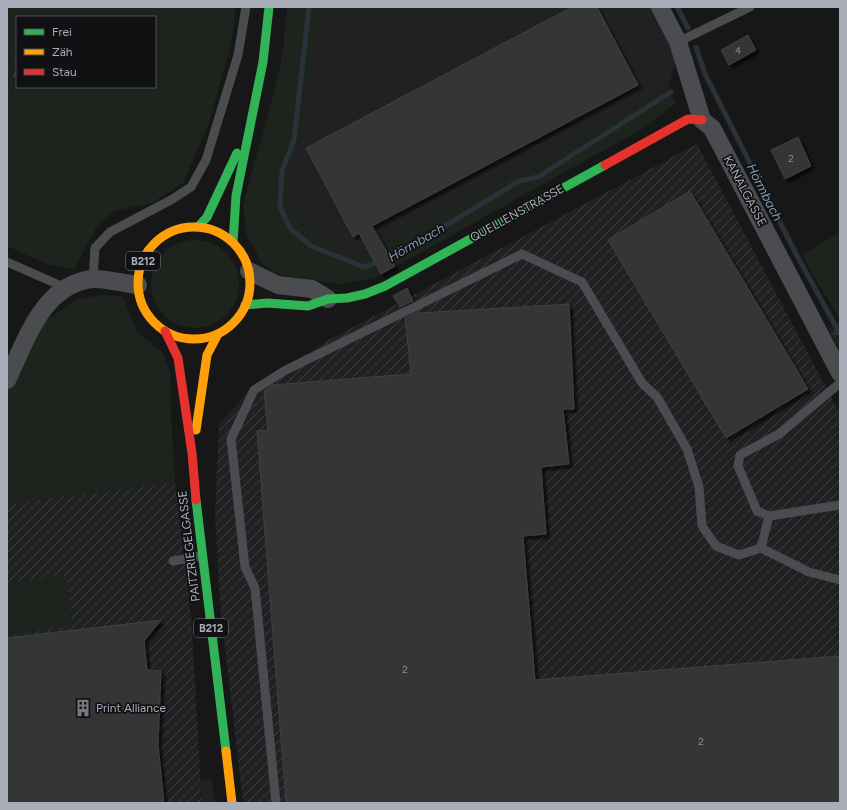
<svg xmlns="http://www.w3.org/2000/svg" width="847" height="810" font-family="Figtree,sans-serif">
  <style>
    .built { fill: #212123 }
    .industrial { fill: url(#industrial-furrows) }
    .green { fill: #1d241e }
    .forest { fill: url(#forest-firs) }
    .wetland { fill: url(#wetland-marsh) }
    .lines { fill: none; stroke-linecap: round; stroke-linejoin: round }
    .stream { stroke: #2a3239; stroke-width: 5 }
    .building { fill: #353536; stroke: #3f4043; filter: url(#shadow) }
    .lane { stroke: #4b4c50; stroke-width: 9 }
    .street { stroke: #4b4c50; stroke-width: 18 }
    .fast { stroke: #30b455; stroke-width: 9 }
    .slow { stroke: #ff9f0a; stroke-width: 9 }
    .jam { stroke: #e5322d; stroke-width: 9 }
    .labels { text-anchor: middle; stroke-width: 3.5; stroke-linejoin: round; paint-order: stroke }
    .number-label { font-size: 10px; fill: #8b8f98 }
    .shield { fill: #111113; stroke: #7b7e86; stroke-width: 1 }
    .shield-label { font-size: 11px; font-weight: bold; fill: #a8adb8 }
    .street-label { font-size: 12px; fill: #a8adb8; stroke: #111113 }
    .poi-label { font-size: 12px; fill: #a8adb8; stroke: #111113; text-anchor: start }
    .water-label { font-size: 13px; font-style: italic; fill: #7f9bb3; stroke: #111113 }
  </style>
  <defs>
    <pattern id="industrial-furrows" width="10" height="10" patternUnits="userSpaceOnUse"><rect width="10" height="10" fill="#212123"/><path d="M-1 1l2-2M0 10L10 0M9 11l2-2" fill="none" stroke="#3e3f41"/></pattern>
    <pattern id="forest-firs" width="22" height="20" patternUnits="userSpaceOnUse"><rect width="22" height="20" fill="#1d241e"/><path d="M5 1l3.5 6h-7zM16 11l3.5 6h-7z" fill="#3b413d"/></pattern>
    <pattern id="wetland-marsh" width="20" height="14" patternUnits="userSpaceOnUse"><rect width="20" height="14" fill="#1d241e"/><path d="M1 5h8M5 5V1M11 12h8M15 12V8" fill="none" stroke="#3b413d"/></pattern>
    <filter id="shadow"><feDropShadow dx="3.5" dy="3.5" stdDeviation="1" flood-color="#0009"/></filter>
  </defs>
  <rect width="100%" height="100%" fill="#171717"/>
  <path class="built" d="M347,7H651L677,58L668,88L374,251L348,253L303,226L288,193L319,22Z"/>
  <g class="industrial">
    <path d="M697,144L840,414V803H243L220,604L215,513L219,424L249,391L327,341Z"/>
    <path d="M175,482L191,616L202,803H7V504Z"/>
  </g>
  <g class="green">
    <path d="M7,7H236L231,46L208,126L183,183L152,203L114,211L96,228L74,269L49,265L7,246V116L17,75V87H155V17H17V69L7,54Z"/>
    <path d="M287,7H347L319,23L288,193L303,226L349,253L374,251L668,88L676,103L644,128L373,279L337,284L280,275L263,265L246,233L243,204L276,86L283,50Z"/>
    <path d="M840,232V320L802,255Z"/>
    <circle cx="195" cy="284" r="44"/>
    <path d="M102,295L123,297L137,332L162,352L170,372L171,415L175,482L7,504V391L18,365L38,326L78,299Z"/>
    <path d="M63,576L66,579L73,626L7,635V583Z"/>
    <path d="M212,779L215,803H202L201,780Z"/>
  </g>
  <path class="forest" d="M7,54L17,69L7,116Z"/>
  <path class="wetland" d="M840,321V351L829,330Z"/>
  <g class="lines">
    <g class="stream">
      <path d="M309,7L294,140L282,171L280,207L290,228L311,246L364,267L392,258L519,181L538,177L671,92"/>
      <path d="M677,7L688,28"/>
      <path d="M696,47L705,74L795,252L840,334"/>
    </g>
  </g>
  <g class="building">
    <path d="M572,7H597L638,85L372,226L395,266L381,274L359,233L353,237L306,148Z"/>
    <path d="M748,35L756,50L729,65L721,50Z"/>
    <path d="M798,137L811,166L785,179L771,150Z"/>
    <path d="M690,191L808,389L726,438L608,240Z"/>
    <path d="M407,288L413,301L400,307L393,296Z"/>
    <path d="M569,304L574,409H563L569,464L541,467L546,534L523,536L535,680L840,656V803H286L257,431L268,430L264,391L272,385L411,374L405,318L419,311L420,313Z"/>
    <path d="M161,620L144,641L147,670L161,671L158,745L164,803H7V638Z"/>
  </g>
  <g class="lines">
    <g class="lane">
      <path d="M678,42L750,7"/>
      <path d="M7,262L66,288"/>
      <path d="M93,279L95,248L110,232L171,200L191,187L206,160L238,55L246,7"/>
      <path d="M840,383L779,434L740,455L738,466L757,511L769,516L840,505"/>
      <path d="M761,548L809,572L840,580"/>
      <path d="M173,561L202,556"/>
      <path d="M276,803L255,588L245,567L231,439L254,390L284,371L522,254L582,282L642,383L657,397L687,449L699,487L702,526L716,546L739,555L761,548L769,516"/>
    </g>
    <g class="street">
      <path d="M660,7L678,42L702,120L712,128L840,373"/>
      <path d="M249,271L278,285L312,289L328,299"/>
      <path d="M7,380C26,341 42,285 92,279C104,278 125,284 138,285"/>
    </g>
    <g class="fast">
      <path d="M198,227L207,217L237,153"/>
      <path d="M233,242L236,196L263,62L269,7"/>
      <path d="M245,305L267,303L308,306L328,299L347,298L365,294L385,286L605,165"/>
      <path d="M196,500L226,751"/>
    </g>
    <g class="slow">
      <circle cx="194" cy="283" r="56"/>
      <path d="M196,430L207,355L218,334"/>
      <path d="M226,751L232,803"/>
    </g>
    <g class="jam">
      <path d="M605,165L688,119L702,120"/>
      <path d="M165,331L178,358L192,453L196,500"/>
    </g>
  </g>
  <defs>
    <g id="building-bare" transform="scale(1.38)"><path d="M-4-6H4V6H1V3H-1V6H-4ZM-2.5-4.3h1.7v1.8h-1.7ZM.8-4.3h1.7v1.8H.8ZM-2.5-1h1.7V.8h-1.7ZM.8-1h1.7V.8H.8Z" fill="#757880" stroke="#111113" stroke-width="2.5" paint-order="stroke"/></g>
  </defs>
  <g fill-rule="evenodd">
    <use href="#building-bare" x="83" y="708"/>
  </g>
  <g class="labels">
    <g class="number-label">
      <text x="738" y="54">4</text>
      <text x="791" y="162">2</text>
      <text x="405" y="673">2</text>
      <text x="701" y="745">2</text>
    </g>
    <g class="shield">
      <rect x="126" y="252" width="34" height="18" rx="3"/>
      <rect x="194" y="619" width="34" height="18" rx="3"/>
    </g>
    <g class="shield-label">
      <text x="143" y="265">B212</text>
      <text x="211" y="632">B212</text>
    </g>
    <g class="street-label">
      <text transform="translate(745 191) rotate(62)" y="4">KANALGASSE</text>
      <text transform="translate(517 213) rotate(-29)" y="4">QUELLENSTRASSE</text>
      <text transform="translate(189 546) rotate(-97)" y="4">PAITZRIEGELGASSE</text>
    </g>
    <g class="poi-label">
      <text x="96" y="712">Print Alliance</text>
    </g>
    <g class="water-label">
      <text transform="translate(765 192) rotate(63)" y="5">Hörmbach</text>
      <text transform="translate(416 242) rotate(-30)" y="5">Hörmbach</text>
    </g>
  </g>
  <rect width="847" height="810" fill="none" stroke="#a8adb8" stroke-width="16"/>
  <rect x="16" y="16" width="140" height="72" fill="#111113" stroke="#4d4f55"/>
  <rect x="24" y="29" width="20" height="6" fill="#30b455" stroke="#4d4f55"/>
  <text x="52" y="36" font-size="12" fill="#a8adb8">Frei</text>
  <rect x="24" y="49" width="20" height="6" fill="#ff9f0a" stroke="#4d4f55"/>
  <text x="52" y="56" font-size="12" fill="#a8adb8">Zäh</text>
  <rect x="24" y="69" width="20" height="6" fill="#e5322d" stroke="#4d4f55"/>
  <text x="52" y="76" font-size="12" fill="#a8adb8">Stau</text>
</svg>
